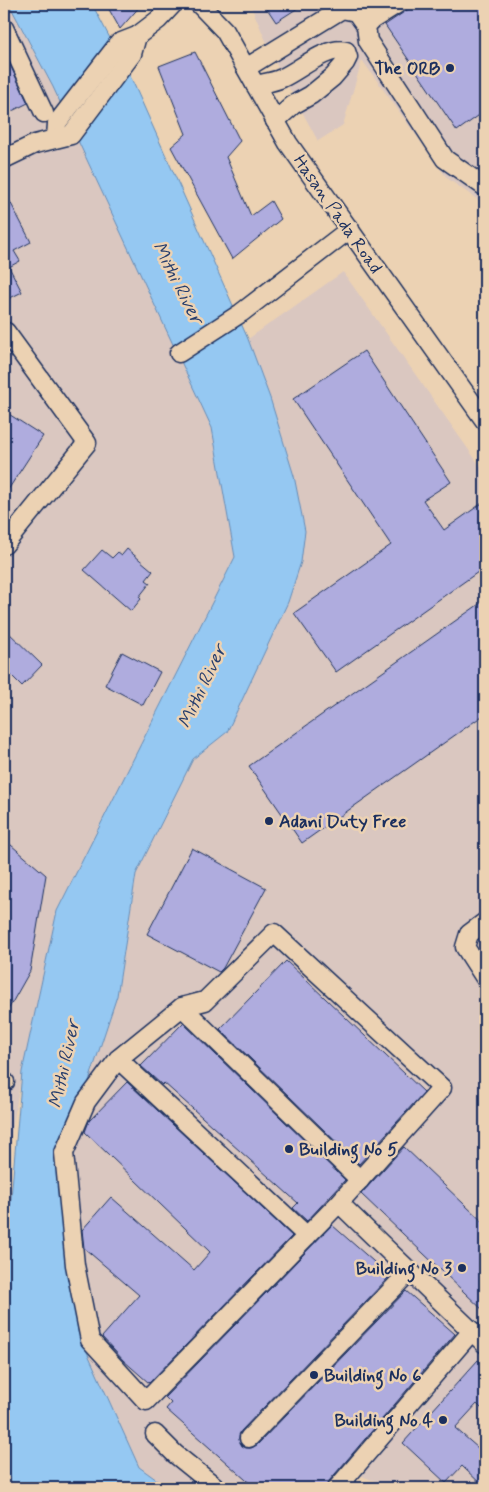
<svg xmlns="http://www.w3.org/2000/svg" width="489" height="1492" font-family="Mynerve,sans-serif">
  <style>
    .built { fill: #dac7c0 }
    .water { fill: #95c8f2; stroke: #648bb7 }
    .building { fill: #afacde; stroke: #1b2f5e }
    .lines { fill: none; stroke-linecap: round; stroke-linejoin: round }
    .minor-casing { stroke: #1b2f5e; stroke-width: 21 }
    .minor { stroke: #ecd2b3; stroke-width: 18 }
    .poi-dot { fill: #1b2f5e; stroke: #ecd2b3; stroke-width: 2 }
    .labels { text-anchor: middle; stroke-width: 5; stroke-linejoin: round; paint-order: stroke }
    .poi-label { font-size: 18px; font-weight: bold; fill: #1b2f5e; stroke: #ecd2b3; text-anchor: end }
    .street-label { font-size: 18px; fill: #1b2f5e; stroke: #ecd2b3 }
    .water-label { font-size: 19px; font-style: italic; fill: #273e6d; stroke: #ecd2b3 }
  </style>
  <rect width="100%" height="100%" fill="#ecd2b3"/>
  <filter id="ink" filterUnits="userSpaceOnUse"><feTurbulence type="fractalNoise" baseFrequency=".02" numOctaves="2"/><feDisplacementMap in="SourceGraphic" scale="10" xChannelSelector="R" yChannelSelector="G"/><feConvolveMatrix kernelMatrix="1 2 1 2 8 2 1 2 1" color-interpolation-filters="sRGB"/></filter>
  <g filter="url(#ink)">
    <g class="built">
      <path d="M4,4H9L53,87L212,428L235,557L57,911L22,1072L4,1177Z"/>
      <path d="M250,4H485V205L447,178L362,60L343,125L318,141L276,64Z"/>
      <path d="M343,272L485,473V1488H392L357,1474L350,1488H168L139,1467L78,1332L59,1172L117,996L136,874L193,759L227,731L288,602L301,562L294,477L270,398L248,339Z"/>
    </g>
    <path class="water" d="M9,4H92L132,80L248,339L270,398L294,476L305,531L301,562L288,602L227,732L193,759L136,874L117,996L59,1172L78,1332L139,1467L168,1488H14L4,1464V1279L22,1072L57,911L235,557L212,428L53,87Z"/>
    <g class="building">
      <path d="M106,4H142L120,29Z"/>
      <path d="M264,4H304L276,22Z"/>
      <path d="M416,4H485V111L457,131L385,25Z"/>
      <path d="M4,52L28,103L4,115Z"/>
      <path d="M195,52L240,141L226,157L251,216L271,201L281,219L232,259L171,147L186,134L159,66Z"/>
      <path d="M4,190L31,242L14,251L20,261L9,267L22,292L4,301Z"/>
      <path d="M364,351L451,482L423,500L444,530L485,501V583L478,572L336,672L294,613L391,545L293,399Z"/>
      <path d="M4,411L43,436L4,496Z"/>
      <path d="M127,549L153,571L146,580L150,583L139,597L141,599L131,611L84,570L102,550L112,558L118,552L122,555Z"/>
      <path d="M485,600V714L302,843L249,766Z"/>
      <path d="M4,628L42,665L22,686L4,668Z"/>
      <path d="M122,652L160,672L143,705L105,685Z"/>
      <path d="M4,839L46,875L30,971L4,1017Z"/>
      <path d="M192,848L266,888L223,968L219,972L147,934Z"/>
      <path d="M286,961L424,1092L359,1164L220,1029Z"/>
      <path d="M183,1023L345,1180L307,1221L293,1208L298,1203L164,1083L162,1085L141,1066Z"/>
      <path d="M127,1082L292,1236L149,1383L123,1360L102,1337L139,1295L84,1248L82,1230L111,1197L194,1270L210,1252L85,1132L89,1121Z"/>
      <path d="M404,1147L485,1224V1312L361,1194Z"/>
      <path d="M332,1225L390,1276L241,1431L239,1435V1440L242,1446L246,1448H251L257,1445L406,1291L455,1334L329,1481L327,1488H255L166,1409L171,1403L165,1397Z"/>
      <path d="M478,1360L485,1367V1412L477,1404L455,1428L478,1448L485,1439V1488L462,1466L446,1483L403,1443Z"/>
    </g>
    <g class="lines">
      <g class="minor-casing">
        <g id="minor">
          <path d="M199,4L225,31L288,143L485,421"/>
          <path d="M397,4L373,19L366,26L368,41L445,159L485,187"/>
          <path d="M4,28L44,113"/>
          <path d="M246,68L342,9L356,12L366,26"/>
          <path d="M255,85C264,83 274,82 282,78C300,70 326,46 346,51L348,57L345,63L333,77L311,95L293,105L275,121"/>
          <path d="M56,138L57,123L119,43L137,36L158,20L173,4"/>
          <path d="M4,159L35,144L71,135L132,54L137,36"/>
          <path d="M4,331L6,332L87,443L4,545"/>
          <path d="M179,353L241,313L350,229"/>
          <path d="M485,922L469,934L465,947L485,978"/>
          <path d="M182,1007L360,1180"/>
          <path d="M118,1059L307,1236"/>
          <path d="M4,1082H5"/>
          <path d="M339,1203L442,1088L274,933L205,1001L182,1007L118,1059L86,1102L64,1153L75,1265L90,1340L146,1401L339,1203L485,1344"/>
          <path d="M155,1434L175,1454L217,1488"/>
          <path d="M249,1438L410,1271"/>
          <path d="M337,1488L472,1331"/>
        </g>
      </g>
      <use href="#minor" class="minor"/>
    </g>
  </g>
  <g class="poi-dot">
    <circle cx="450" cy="68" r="5"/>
    <circle cx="269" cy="821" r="5"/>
    <circle cx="289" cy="1149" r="5"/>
    <circle cx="462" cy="1268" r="5"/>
    <circle cx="314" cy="1375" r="5"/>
    <circle cx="443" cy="1420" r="5"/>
  </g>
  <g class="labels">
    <g class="poi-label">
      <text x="440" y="74">The ORB</text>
      <text x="279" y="827" text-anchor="start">Adani Duty Free</text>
      <text x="299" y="1155" text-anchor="start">Building No 5</text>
      <text x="452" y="1274">Building No 3</text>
      <text x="324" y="1381" text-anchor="start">Building No 6</text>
      <text x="433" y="1426">Building No 4</text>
    </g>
    <g class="street-label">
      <text transform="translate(338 214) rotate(55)" y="6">Hasan Pada Road</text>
    </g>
    <g class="water-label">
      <text transform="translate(179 282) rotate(63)" y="7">Mithi River</text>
      <text transform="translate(201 686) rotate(-65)" y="7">Mithi River</text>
      <text transform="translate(63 1064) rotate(-78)" y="7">Mithi River</text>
    </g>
  </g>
  <rect width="489" height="1492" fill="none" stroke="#ecd2b3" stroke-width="20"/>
  <rect x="10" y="10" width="469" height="1472" fill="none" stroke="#1b2f5e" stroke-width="2" filter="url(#ink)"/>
</svg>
